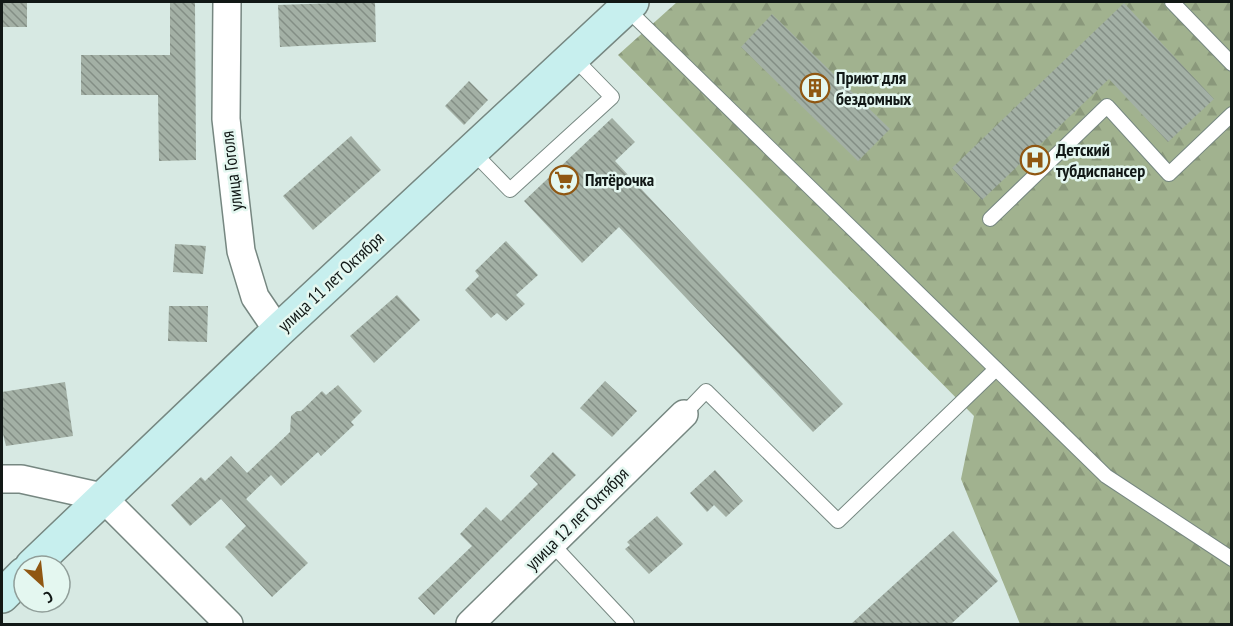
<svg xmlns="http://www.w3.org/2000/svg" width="1233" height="626" font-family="'PT Sans Narrow',sans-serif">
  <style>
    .forest { fill: url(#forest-firs) }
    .building { fill: url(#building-back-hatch) }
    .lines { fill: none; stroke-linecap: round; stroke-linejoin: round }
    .lane-casing { stroke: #768781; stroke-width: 16 }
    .street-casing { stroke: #768781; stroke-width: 30 }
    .secondary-casing { stroke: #768781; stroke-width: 36 }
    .lane { stroke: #fff; stroke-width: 14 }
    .street { stroke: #fff; stroke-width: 27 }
    .secondary { stroke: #c7efee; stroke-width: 33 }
    .labels { text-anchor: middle; stroke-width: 5; stroke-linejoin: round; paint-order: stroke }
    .poi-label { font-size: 18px; font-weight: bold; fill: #111816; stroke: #e4f7f0; text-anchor: start }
    .street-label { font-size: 18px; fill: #111816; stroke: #e4f7f0 }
  </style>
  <defs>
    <pattern id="forest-firs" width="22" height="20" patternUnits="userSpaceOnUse" patternTransform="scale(1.5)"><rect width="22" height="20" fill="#a1b28f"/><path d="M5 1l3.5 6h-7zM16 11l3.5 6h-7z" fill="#8a987b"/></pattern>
    <pattern id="building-back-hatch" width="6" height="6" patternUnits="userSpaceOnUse" patternTransform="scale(1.5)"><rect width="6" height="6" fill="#a3b0a5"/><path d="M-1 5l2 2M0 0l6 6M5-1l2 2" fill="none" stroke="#838e85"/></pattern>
  </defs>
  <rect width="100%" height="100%" fill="#d7e9e3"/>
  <path class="forest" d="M677,2H1231V624H1020L961,479L974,416L618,55Z"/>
  <g class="building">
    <rect x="2" y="2" width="25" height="25"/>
    <path d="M170,2H195L196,160L159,161L158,95H81V55H170Z"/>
    <path d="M364,2H375L376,42L280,47L278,5Z"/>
    <path d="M1124,3L1214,99L1168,142L1109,79L982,200L952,168Z"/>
    <path d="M772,14L890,129L858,161L741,47Z"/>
    <path d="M469,81L488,100L464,125L445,106Z"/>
    <path d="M612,118L635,142L615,161L843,404L813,432L619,227L582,263L524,201Z"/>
    <path d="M351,136L381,170L313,230L283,196Z"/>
    <path d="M506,241L538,275L516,295L525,304L506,321L497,313L491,318L465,290L479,276L475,271Z"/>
    <path d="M175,244L206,246L203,274L173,272Z"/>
    <path d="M397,295L420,320L374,363L350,336Z"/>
    <path d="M169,306H208L207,342L168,341Z"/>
    <path d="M605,381L637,411L612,437L580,408Z"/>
    <path d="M65,382L73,436L6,446L2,430V392Z"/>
    <path d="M338,385L362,411L351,422L354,425L321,456L318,452L281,486L271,475L246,499L308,563L272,597L225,547L246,526L221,499L190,526L171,505L201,477L205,481L231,456L247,473L290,432L291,416L297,411H301L322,391L326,395Z"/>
    <path d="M553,452L576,475L434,615L418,598L472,546L460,534L486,507L501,521L538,484L530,476Z"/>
    <path d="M715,470L743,501L726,517L714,505L707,512L690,493Z"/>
    <path d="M657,516L683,544L649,574L625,549L630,545L627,542Z"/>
    <path d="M953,531L998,581L951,624H851Z"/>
  </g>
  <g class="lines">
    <g class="lane-casing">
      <g id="lane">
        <path d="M1172,2L1232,64"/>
        <path d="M626,8L1106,476L1232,559"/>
        <path d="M472,151L510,190L612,97L573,57"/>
        <path d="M990,219L1107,106L1169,174L1232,114"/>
        <path d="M684,414L706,391L838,521L996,369"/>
        <path d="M552,544L627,624"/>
      </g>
    </g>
    <g class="street-casing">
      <g id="street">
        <path d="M227,2L226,119L241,251L255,297L278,331"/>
        <path d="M2,479H21L102,497L229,624"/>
        <path d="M470,624L684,414"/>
      </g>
    </g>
    <g class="secondary-casing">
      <g id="secondary">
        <path d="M32,566L278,331L632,2"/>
        <path d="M2,596L24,574"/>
      </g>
    </g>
    <use href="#lane" class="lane"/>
    <use href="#street" class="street"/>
    <use href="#secondary" class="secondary"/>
  </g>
  <defs>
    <g id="building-ring" transform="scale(1.5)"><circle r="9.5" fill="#e4f7f0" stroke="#905712" stroke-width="1.5"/><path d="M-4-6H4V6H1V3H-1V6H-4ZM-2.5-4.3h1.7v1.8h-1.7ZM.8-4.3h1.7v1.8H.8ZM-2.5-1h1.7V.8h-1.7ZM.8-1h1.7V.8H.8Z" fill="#905712"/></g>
    <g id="hospital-ring" transform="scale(1.5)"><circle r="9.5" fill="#e4f7f0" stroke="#905712" stroke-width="1.5"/><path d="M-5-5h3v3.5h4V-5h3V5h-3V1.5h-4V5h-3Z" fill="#905712"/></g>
    <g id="supermarket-ring" transform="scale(1.5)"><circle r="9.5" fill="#e4f7f0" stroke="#905712" stroke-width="1.5"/><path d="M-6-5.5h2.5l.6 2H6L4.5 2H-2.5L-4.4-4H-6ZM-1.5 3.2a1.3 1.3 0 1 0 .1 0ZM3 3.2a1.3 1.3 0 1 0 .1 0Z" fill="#905712"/></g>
  </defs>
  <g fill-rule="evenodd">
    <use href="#building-ring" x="815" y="88"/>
    <use href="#hospital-ring" x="1035" y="160"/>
    <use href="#supermarket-ring" x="564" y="180"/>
  </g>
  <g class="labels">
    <g class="poi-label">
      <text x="836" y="84">Приют для<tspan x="836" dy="21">бездомных</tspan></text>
      <text x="1056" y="156">Детский<tspan x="1056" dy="21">тубдиспансер</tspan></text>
      <text x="585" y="186">Пятёрочка</text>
    </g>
    <g class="street-label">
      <text transform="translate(232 171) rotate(-97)" y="6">улица Гоголя</text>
      <text transform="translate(331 282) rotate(-43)" y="6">улица 11 лет Октября</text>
      <text transform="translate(577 519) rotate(-45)" y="6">улица 12 лет Октября</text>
    </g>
  </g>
  <rect width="1233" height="626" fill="none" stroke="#111816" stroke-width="6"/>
  <g transform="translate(42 584) rotate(153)"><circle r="28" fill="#e4f7f0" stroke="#909e99" stroke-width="1.5"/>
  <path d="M0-4.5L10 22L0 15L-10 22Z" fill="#905712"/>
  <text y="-9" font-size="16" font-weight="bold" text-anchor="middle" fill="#111816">С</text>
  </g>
</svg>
